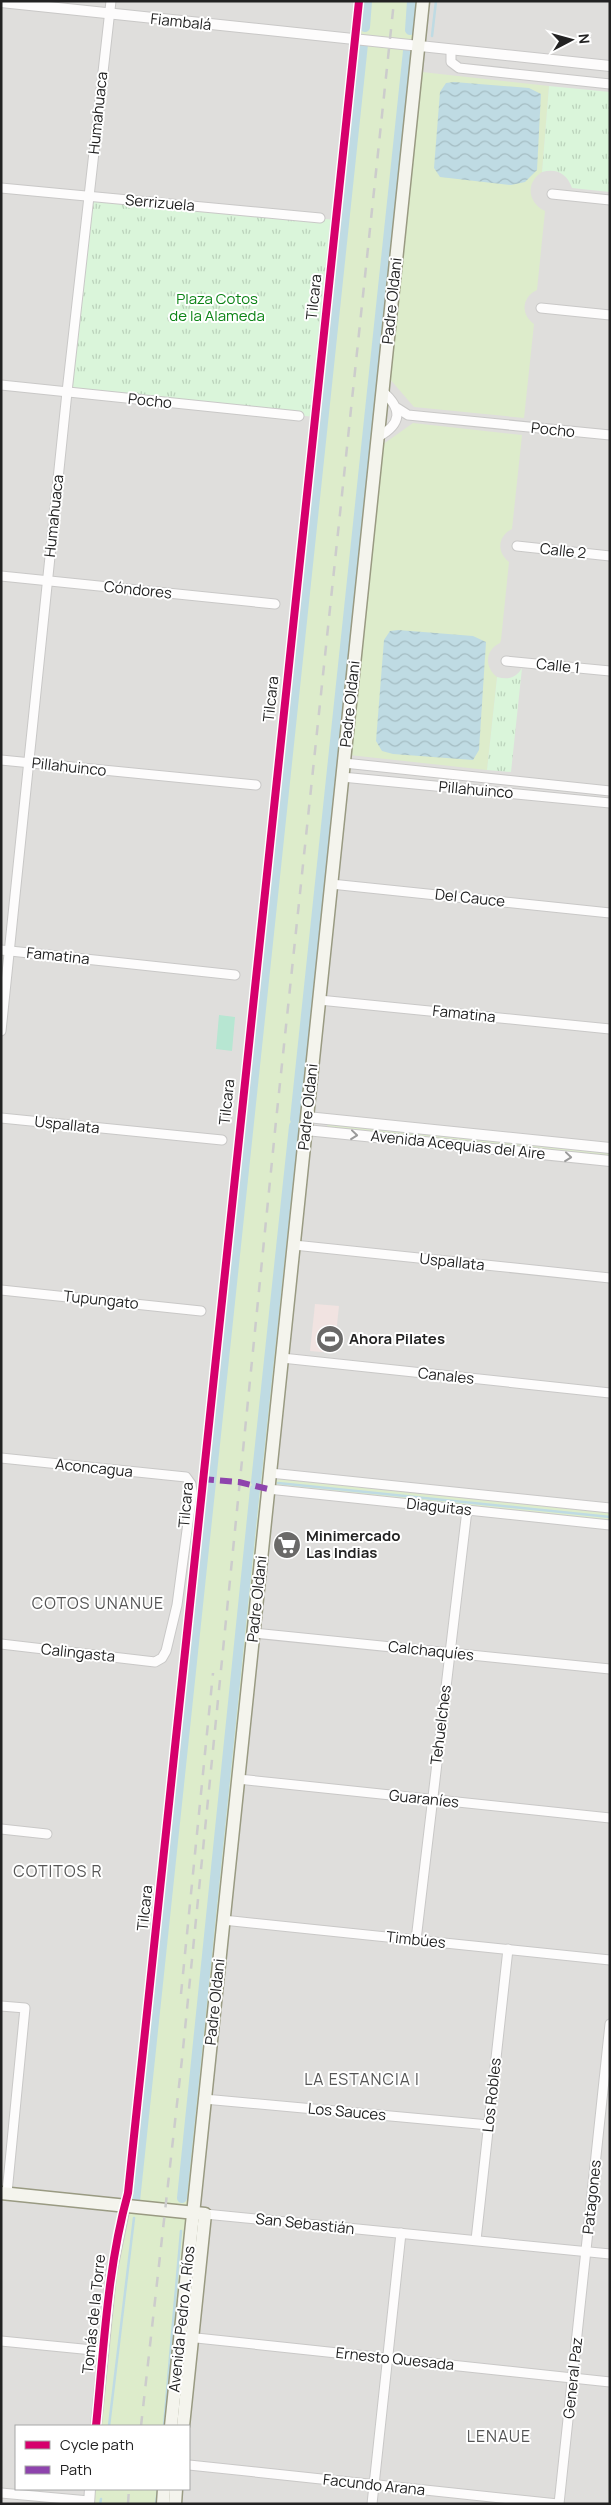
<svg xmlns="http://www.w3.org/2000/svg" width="611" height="2505" font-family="Manrope,sans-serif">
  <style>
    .residential { fill: #dfdedc }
    .commercial { fill: #f1e3e1 }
    .grass { fill: #ddeccb }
    .park { fill: url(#park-tufts) }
    .pitch { fill: #b7e6d2 }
    .water { fill: url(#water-waves) }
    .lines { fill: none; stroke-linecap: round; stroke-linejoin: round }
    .stream { stroke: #bfdbe3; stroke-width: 2.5 }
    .canal { stroke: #bfdbe3; stroke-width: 10 }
    .minor-casing { stroke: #c9c8c7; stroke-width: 11 }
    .tertiary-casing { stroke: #c9c8c7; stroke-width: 12 }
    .secondary-casing { stroke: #999a82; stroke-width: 15 }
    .minor { stroke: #fdfcfc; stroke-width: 9 }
    .tertiary { stroke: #fdfcfc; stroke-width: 10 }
    .secondary { stroke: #f4f4ed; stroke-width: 12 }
    .rail { stroke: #ccc; stroke-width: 2.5; stroke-dasharray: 10 10; stroke-linecap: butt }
    .quiet { stroke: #8e44ad; stroke-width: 6; stroke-dasharray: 12 6; stroke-linecap: butt }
    .cycleway-casing { stroke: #fff; stroke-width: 11 }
    .cycleway { stroke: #d6006c; stroke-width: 8 }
    .oneway { stroke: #9a9a9a }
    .labels { text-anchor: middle; stroke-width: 4; stroke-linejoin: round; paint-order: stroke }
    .street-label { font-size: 15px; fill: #222; stroke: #fff }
    .park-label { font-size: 15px; fill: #0c8416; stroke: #fff }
    .poi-label { font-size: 15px; font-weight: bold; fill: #222; stroke: #fff; text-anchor: start }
    .neighbourhood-label { font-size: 16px; letter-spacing: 1px; fill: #555; stroke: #fff }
  </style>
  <defs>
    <pattern id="park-tufts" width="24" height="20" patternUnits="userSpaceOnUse" patternTransform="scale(1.25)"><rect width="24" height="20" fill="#daf5da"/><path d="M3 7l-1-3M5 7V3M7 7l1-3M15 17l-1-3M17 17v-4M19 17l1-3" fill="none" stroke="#bbd2bb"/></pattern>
    <pattern id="water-waves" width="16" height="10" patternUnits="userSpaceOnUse" patternTransform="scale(1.25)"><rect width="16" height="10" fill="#bfdbe3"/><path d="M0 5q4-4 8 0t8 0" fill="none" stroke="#a4bcc2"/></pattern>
  </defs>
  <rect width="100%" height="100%" fill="#f0eeeb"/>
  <path class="residential" d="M1,1H610V2504H163L164,2489H189V2426H16V2489H90L89,2504H1Z"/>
  <path class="commercial" d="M315,1304L339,1306L334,1353L310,1351Z"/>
  <g class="grass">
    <path d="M359,1H423L171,2426H96L111,2275L128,2193Z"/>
    <path d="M422,72L549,86L542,172C525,183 528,203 545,211L537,290C522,297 520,314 534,324L524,418L414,407L389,378Z"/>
    <path d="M413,423L522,435L512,529C498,536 496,552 509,562L501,640L500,643C485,650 484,667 497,677L487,770L349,755L382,445Z"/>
    <path d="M328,1123L610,1152V1156L327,1127Z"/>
    <path d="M279,1479L610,1513V1522L275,1485V1481Z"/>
    <path d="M90,2489H164L163,2504H89Z"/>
  </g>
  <g class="park">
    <path d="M549,86L610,92V192L572,188C567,174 557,168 542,172Z"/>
    <path d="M89,196L336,220L315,417L67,392Z"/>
    <path d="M522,668L511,772L487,770L497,677C508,680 516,678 522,668Z"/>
  </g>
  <path class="pitch" d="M219,1015L235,1017L232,1051L216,1049Z"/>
  <g class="water">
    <path d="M454,82L529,88L541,94L537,170L525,182L511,185L440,177L434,168L440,92L446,83Z"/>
    <path d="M398,630L473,636L486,642L479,750L473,760L393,754L382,751L376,741L384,640L390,631Z"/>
  </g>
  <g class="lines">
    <g class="stream">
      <path d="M432,36L436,1"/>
      <path d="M278,1483L610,1517"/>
      <path d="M109,2426L134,2218"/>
      <path d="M164,2426L181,2231"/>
      <path d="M100,2504L101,2499"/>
      <path d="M156,2504L158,2489"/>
    </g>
    <g class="canal">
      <path d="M365,27L367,1"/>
      <path d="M410,30L412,1"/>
      <path d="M295,1119L408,51"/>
      <path d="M256,1482L294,1126"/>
      <path d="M182,2198L255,1489"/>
      <path d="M135,2201L363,44"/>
    </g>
    <g class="minor-casing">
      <g id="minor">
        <path d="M451,50V62L459,68L610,84"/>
        <path d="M1,188L320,218"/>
        <path d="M552,194L610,200"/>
        <path d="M541,308L610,315"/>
        <path d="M1,385L299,416"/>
        <path d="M397,408L408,415L610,435"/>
        <path d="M378,437C402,424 403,409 382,391"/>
        <path d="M517,546L610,556"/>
        <path d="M1,576L275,604"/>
        <path d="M506,661L610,671"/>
        <path d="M1,760L256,785"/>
        <path d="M344,763L610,791"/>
        <path d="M342,777L610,803"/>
        <path d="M331,884L610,913"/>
        <path d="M1,950L235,975"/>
        <path d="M319,1000L610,1029"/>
        <path d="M1,1031L67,392L111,1"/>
        <path d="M1,1118L222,1140"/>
        <path d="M294,1245L610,1278"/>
        <path d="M1,1290L201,1311"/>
        <path d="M282,1358L610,1393"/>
        <path d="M1,1458L186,1477L191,1484L192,1493L177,1605L166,1651L162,1658L155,1662L1,1644"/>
        <path d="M270,1473L610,1508"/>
        <path d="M268,1489L610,1525"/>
        <path d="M253,1633L610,1669"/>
        <path d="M238,1779L610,1818"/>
        <path d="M1,1829L47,1834"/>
        <path d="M223,1920L610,1960"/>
        <path d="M416,1940L467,1510"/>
        <path d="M1,2006L25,2008L7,2193"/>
        <path d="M204,2099L489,2125"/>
        <path d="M125,2206L128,2193C205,1462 278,731 359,1"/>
        <path d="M205,2214L610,2254"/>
        <path d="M476,2240L508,1949"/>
        <path d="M187,2337L610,2382"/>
        <path d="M1,2341L103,2351"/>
        <path d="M189,2465L558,2504"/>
        <path d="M1,2493L89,2501"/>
        <path d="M372,2504L401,2233"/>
        <path d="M559,2504L610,2024"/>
      </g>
    </g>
    <g class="tertiary-casing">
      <g id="tertiary">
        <path d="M1,2L610,66"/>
        <path d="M307,1117L610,1148"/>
        <path d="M306,1130L610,1161"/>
        <path d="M96,2426L111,2275L125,2206"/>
        <path d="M89,2504L90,2489"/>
      </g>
    </g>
    <g class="secondary-casing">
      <g id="secondary">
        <path d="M1,2193L205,2214L183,2426"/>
        <path d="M171,2426L423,1"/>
        <path d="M163,2504L164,2489"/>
        <path d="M175,2504L176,2489"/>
      </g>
    </g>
    <use href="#minor" class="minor"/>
    <use href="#tertiary" class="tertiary"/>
    <use href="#secondary" class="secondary"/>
    <g class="rail">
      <path d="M181,1994L213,1673"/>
      <path d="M141,2426L182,2059L276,1121L394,1"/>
      <path d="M128,2504L129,2489"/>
    </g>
    <path class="quiet" d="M202,1479L239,1482L268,1489"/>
    <g class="cycleway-casing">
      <path id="cycleway" d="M96,2426C104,2348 107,2269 128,2193C205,1462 278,731 359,1"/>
    </g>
    <use href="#cycleway" class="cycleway"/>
  </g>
  <defs><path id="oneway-chevron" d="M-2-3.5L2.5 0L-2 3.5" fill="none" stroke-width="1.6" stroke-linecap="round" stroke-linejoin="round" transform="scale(1.25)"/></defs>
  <g class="oneway">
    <use href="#oneway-chevron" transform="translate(354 1135) rotate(6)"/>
    <use href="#oneway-chevron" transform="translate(568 1157) rotate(6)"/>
  </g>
  <defs>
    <g id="stadium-disc" transform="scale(1.4375)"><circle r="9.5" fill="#6a6968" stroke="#fff"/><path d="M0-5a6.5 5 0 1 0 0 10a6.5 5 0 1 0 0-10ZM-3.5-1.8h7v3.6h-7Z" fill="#fff"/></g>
    <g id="supermarket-disc" transform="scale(1.4375)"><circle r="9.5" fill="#6a6968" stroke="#fff"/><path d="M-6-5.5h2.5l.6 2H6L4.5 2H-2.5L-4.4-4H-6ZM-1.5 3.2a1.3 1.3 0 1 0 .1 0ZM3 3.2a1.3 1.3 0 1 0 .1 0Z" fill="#fff"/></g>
  </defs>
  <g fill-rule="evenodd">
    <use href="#stadium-disc" x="330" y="1339"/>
    <use href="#supermarket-disc" x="287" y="1545"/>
  </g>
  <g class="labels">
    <g class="street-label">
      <text transform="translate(181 22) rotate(6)" y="5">Fiambalá</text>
      <text transform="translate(98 113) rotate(-84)" y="5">Humahuaca</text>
      <text transform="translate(160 203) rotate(5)" y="5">Serrizuela</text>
      <text transform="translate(314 297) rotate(-84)" y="5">Tilcara</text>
      <text transform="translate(392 301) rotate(-84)" y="5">Padre Oldani</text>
      <text transform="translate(150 401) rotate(6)" y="5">Pocho</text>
      <text transform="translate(553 430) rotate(6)" y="5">Pocho</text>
      <text transform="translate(54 516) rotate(-84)" y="5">Humahuaca</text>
      <text transform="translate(563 551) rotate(6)" y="5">Calle 2</text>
      <text transform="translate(138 590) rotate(6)" y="5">Cóndores</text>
      <text transform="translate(558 666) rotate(6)" y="5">Calle 1</text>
      <text transform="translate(271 699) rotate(-84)" y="5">Tilcara</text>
      <text transform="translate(350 704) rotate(-84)" y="5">Padre Oldani</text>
      <text transform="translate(69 767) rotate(6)" y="5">Pillahuinco</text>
      <text transform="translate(476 790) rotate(5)" y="5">Pillahuinco</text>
      <text transform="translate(470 898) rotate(6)" y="5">Del Cauce</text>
      <text transform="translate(58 956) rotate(6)" y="5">Famatina</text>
      <text transform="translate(464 1014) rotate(6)" y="5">Famatina</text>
      <text transform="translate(227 1102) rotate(-84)" y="5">Tilcara</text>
      <text transform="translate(308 1107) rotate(-84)" y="5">Padre Oldani</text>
      <text transform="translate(67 1125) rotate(6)" y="5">Uspallata</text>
      <text transform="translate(458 1145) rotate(6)" y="5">Avenida Acequias del Aire</text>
      <text transform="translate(452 1262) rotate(6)" y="5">Uspallata</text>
      <text transform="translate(101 1300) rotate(6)" y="5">Tupungato</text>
      <text transform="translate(446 1376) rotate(6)" y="5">Canales</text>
      <text transform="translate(94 1468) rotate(6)" y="5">Aconcagua</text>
      <text transform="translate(186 1505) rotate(-85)" y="5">Tilcara</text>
      <text transform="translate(439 1507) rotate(6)" y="5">Diaguitas</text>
      <text transform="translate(257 1599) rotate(-84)" y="5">Padre Oldani</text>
      <text transform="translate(431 1651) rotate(6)" y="5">Calchaquíes</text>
      <text transform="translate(78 1653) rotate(6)" y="5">Calingasta</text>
      <text transform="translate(441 1725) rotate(-83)" y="5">Tehuelches</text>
      <text transform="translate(424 1799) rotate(6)" y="5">Guaraníes</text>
      <text transform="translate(145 1908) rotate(-84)" y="5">Tilcara</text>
      <text transform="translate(416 1940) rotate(6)" y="5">Timbúes</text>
      <text transform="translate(215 2002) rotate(-84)" y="5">Padre Oldani</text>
      <text transform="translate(492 2095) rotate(-84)" y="5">Los Robles</text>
      <text transform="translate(347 2112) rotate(5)" y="5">Los Sauces</text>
      <text transform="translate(592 2197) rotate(-84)" y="5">Patagones</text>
      <text transform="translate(305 2224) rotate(6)" y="5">San Sebastián</text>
      <text transform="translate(94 2314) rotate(-84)" y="5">Tomás de la Torre</text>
      <text transform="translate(182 2319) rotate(-84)" y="5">Avenida Pedro A. Ríos</text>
      <text transform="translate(395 2359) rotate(6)" y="5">Ernesto Quesada</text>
      <text transform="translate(573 2378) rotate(-84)" y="5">General Paz</text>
      <text transform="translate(374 2485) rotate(6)" y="5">Facundo Arana</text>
    </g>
    <g class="park-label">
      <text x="217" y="304">Plaza Cotos<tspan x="217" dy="17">de la Alameda</tspan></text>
    </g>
    <g class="poi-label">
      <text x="349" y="1344">Ahora Pilates</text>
      <text x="306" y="1541">Minimercado<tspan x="306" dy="17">Las Indias</tspan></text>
    </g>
    <g class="neighbourhood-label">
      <text x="98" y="1609">COTOS UNANUE</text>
      <text x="58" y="1877">COTITOS R</text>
      <text x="362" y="2085">LA ESTANCIA I</text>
      <text x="499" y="2442">LENAUE</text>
    </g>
  </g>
  <rect width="611" height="2505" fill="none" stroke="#222222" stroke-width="5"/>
  <rect x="15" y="2425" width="175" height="65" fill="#ffffff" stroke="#a7a7a7"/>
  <rect x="25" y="2441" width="25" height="8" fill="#d6006c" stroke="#a7a7a7"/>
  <text x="60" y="2450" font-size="15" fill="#222222">Cycle path</text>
  <rect x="25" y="2466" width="25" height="8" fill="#8e44ad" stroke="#a7a7a7"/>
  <text x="60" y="2475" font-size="15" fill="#222222">Path</text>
  <g transform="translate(571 40) rotate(84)" stroke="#ffffff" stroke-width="4" paint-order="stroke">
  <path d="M0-4L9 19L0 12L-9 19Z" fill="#222222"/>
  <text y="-8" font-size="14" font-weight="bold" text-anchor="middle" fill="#222222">N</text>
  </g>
</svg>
